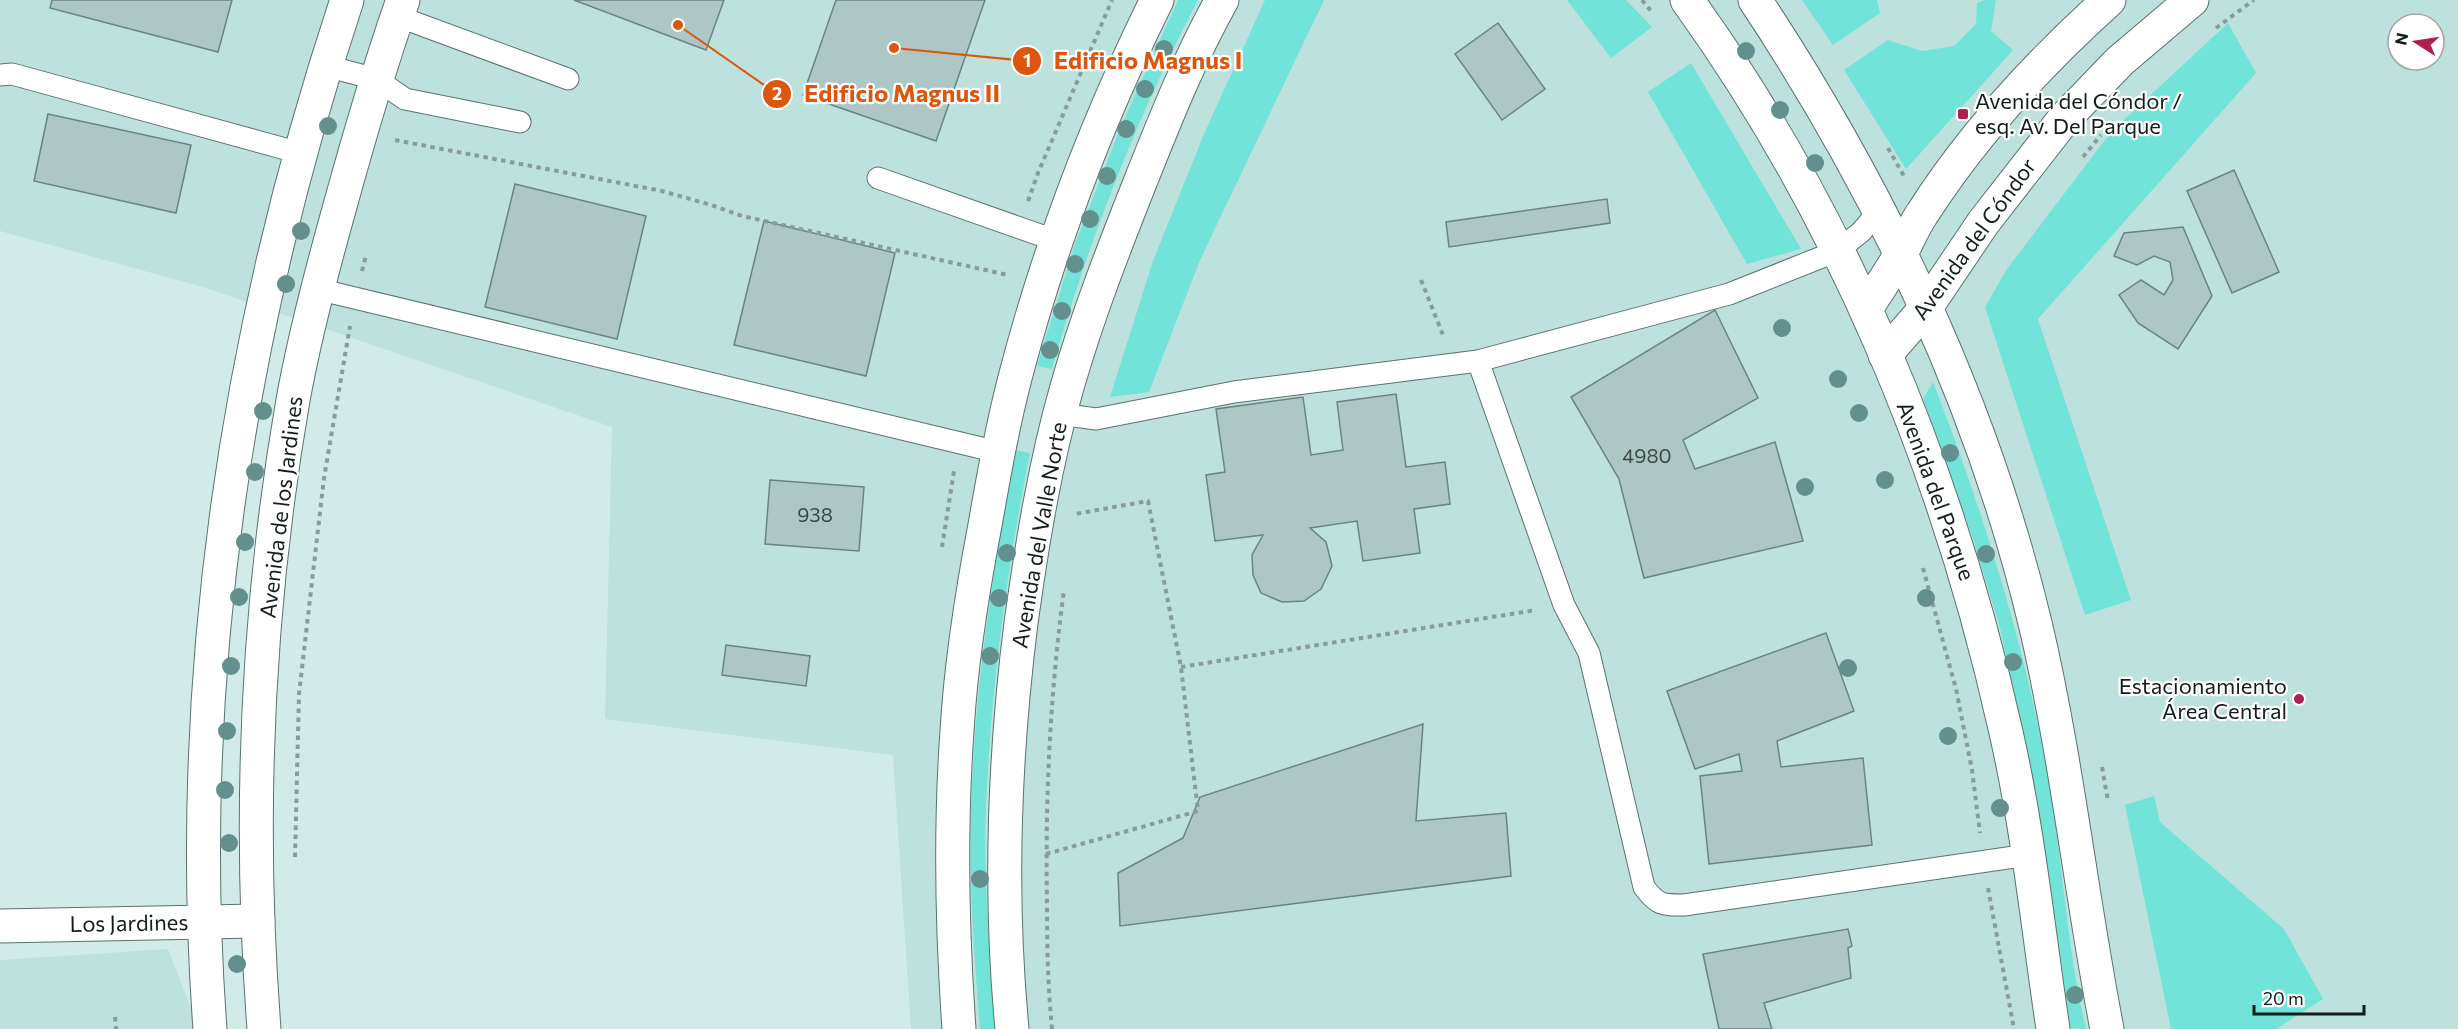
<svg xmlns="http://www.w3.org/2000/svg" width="2458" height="1029" font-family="Commissioner,sans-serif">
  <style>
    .built { fill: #bde1dc; fill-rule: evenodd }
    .green { fill: #71e3d8 }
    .building { fill: #adc7c4; stroke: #6b8481; stroke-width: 1.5 }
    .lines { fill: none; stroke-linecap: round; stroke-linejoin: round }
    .service-casing { stroke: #5a726f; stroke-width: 23 }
    .minor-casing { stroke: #5a726f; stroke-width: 35 }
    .tertiary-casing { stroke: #5a726f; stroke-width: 35 }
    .path { stroke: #889d9a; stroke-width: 4; stroke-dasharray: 4.5 4.5; stroke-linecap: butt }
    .service { stroke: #fff; stroke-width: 21 }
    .minor { stroke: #fff; stroke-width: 33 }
    .tertiary { stroke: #fff; stroke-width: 33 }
    .tree { fill: #63908c }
    .poi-dot { fill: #ae1e51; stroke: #fff; stroke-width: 2 }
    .labels { text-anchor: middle; stroke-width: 4.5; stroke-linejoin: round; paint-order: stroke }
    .number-label { font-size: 20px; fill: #3a4846 }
    .poi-label { font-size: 22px; fill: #131d1c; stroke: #fff; text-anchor: start }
    .street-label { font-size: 22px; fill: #131d1c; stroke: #fff }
    .leader { fill: none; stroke: #dd560d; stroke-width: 2 }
    .callout-dot { fill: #dd560d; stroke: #fff; stroke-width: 2 }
    .mark-label { font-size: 18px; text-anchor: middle; font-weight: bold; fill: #fff }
    .callout-label { font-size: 24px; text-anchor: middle; font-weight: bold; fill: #dd560d; stroke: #fff; stroke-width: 4.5; stroke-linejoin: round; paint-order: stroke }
  </style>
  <rect width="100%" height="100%" fill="#d1ece8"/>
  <g class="built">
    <path d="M0,0H2458V1029H911L893,755L605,719L612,427L206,288L0,231ZM2398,24H2434V60H2398Z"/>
    <path d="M168,949L199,1029H0V960Z"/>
  </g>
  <g class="green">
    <path d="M1178,0H1198C1138,114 1087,245 1052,369L1037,366L1075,244L1119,131Z"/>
    <path d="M1265,0H1324L1200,260L1149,392L1110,397L1153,261L1204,134Z"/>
    <path d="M1567,0H1626L1652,27L1611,58Z"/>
    <path d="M1802,0H1877L1880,13L1833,45Z"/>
    <path d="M1985,0H1996L1991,31L2013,50L1906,169L1844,70L1888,40L1922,51L1954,46L1976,24L1977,3Z"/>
    <path d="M2228,23L2256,73L2038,319L2131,600L2085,615L1985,307L2007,269L2111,132Z"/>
    <path d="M1691,63L1801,249L1747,264L1648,92Z"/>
    <path d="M1933,382C1983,511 2025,645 2049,782C2063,864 2067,949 2086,1029L2069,1028L2017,709L2000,628L1973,539L1923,399Z"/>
    <path d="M1015,450L1030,453C1007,569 991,687 986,806C983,880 990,955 995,1029H980C974,955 969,881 971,807C975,686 993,569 1015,450Z"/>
    <path d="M2154,796L2160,822L2284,929L2323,999L2276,1029H2171L2125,805Z"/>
  </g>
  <g class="building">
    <path d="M52,0H232L218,52L50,8Z"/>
    <path d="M574,0H724L706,50Z"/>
    <path d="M836,0H985L936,141L803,95Z"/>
    <path d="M1498,23L1545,89L1502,120L1455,54Z"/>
    <path d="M48,114L191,145L176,213L34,181Z"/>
    <path d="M2234,170L2279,272L2232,293L2187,191Z"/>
    <path d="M515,184L646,216L617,339L485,307Z"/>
    <path d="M1607,199L1610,223L1449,247L1446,222Z"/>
    <path d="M764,221L895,253L866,376L734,345Z"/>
    <path d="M2183,227L2212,296L2178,349L2138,323L2119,295L2141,280L2164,295L2173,280L2170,262L2154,256L2137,265L2114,256L2124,233Z"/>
    <path d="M1715,310L1758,398L1683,440L1695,469L1775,442L1803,541L1644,578L1619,479L1571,397Z"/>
    <path d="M1396,394L1406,467L1445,462L1450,504L1414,509L1420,553L1363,561L1357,521L1310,528L1326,542L1332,566L1321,589L1304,601L1282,602L1261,593L1253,575L1252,555L1263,535L1215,541L1206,475L1225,472L1216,409L1303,397L1311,455L1343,450L1337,402Z"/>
    <path d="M770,480L864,487L859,551L765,544Z"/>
    <path d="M1826,633L1854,711L1777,741L1781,767L1863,758L1872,845L1709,864L1700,776L1742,771L1739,754L1695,769L1667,691Z"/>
    <path d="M726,645L810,656L806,686L722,675Z"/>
    <path d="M1423,724L1416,821L1506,813L1511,876L1120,926L1118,873L1183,838L1200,797Z"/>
    <path d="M1848,929L1852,946L1848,948L1851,978L1764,1003L1772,1029H1719L1703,954Z"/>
  </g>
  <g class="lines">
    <g class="service-casing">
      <g id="service">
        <path d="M397,16L568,79"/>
        <path d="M326,66L376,79L405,99L520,122"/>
        <path d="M0,75L12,74L300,153"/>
        <path d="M878,178L1057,241"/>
        <path d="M317,289L998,452"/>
        <path d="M1478,361L1564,605L1589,653L1644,887C1657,905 1662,905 1684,905L2028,855"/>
        <path d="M1060,414L1096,419L1234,392L1478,361L1729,294L1837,251L1861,232L1878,212"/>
      </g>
    </g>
    <g class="minor-casing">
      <g id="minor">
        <path d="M1866,309C1877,291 1890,273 1900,255C1908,241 1913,227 1922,214C1973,134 2039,63 2109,0"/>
        <path d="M1885,355L1925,309L1983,223L2064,119L2120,61L2192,0"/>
        <path d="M0,926L258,921"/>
        <path d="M210,1029C184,680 237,331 347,0"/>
        <path d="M264,1029C248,820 257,607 293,400C305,334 322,270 340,206C359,137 379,68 403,0"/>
        <path d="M959,1029C952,930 950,830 957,731C961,662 972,593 985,525C994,474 1003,423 1016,374C1050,245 1098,119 1157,0"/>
        <path d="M1012,1029C999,893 1004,758 1021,623C1032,544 1045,464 1067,387C1087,317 1114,248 1141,180C1165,120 1190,57 1222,0"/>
      </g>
    </g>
    <g class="tertiary-casing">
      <g id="tertiary">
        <path d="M1687,0C1843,216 1947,469 2005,728C2028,827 2038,929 2053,1029"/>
        <path d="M1755,0C1881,190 1983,404 2036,627C2067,760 2081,895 2107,1029"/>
      </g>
    </g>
    <g class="path">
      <path d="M1642,0L1652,12"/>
      <path d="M2216,28L2254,0"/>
      <path d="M395,140L662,191L711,205L742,216L1008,275"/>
      <path d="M1888,148L1905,178"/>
      <path d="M2083,157L2101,135"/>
      <path d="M1028,201L1038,173L1112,0"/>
      <path d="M362,271L366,255"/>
      <path d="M1421,280L1443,335"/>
      <path d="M942,547L954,471"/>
      <path d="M1923,568L1956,689L1972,770L1980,833"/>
      <path d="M1181,667L1536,610"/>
      <path d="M2102,767L2108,801"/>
      <path d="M1046,854L1198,811L1181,667L1148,501L1075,514"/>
      <path d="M295,857L299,694L324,478L350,326"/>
      <path d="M1988,888L2014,1029"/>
      <path d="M115,1017L116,1029"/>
      <path d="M1052,1029C1048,988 1047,947 1047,905C1045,800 1050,694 1064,590"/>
    </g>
    <use href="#service" class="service"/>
    <use href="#minor" class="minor"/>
    <use href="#tertiary" class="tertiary"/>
  </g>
  <g class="tree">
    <circle cx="1164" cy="49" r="9"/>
    <circle cx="1746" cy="51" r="9"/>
    <circle cx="1145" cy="89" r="9"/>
    <circle cx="1780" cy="110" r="9"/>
    <circle cx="328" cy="126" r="9"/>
    <circle cx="1126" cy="129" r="9"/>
    <circle cx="1815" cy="163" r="9"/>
    <circle cx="1107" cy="176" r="9"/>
    <circle cx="1090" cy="219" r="9"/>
    <circle cx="301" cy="231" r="9"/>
    <circle cx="1075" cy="264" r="9"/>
    <circle cx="286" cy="284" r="9"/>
    <circle cx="1062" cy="311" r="9"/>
    <circle cx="1782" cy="328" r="9"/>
    <circle cx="1050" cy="350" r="9"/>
    <circle cx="1838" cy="379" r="9"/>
    <circle cx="263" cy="411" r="9"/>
    <circle cx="1859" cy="413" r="9"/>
    <circle cx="1950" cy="453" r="9"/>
    <circle cx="255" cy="472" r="9"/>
    <circle cx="1885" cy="480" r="9"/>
    <circle cx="1805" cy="487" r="9"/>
    <circle cx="245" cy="542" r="9"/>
    <circle cx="1007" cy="553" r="9"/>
    <circle cx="1986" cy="554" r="9"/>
    <circle cx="239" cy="597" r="9"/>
    <circle cx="999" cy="598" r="9"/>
    <circle cx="1926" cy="598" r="9"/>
    <circle cx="990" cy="656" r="9"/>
    <circle cx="2013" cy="662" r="9"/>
    <circle cx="231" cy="666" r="9"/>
    <circle cx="1848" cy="668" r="9"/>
    <circle cx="227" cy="731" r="9"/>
    <circle cx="1948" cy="736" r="9"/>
    <circle cx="225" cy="790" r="9"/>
    <circle cx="2000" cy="808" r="9"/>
    <circle cx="229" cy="843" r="9"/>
    <circle cx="980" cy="879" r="9"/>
    <circle cx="237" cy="964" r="9"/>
    <circle cx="2075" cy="995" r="9"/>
  </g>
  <g class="poi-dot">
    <rect x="1957" y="108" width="12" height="12" rx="3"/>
    <circle cx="2299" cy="699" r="6"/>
  </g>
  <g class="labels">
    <g class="number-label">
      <text x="1647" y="463">4980</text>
      <text x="815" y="522">938</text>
    </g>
    <g class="poi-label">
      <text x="1975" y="109">Avenida del Cóndor /<tspan x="1975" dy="25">esq. Av. Del Parque</tspan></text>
      <text x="2287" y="694" text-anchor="end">Estacionamiento<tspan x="2287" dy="25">Área Central</tspan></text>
    </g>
    <g class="street-label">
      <text transform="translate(1974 239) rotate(-54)" y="8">Avenida del Cóndor</text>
      <text transform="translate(1936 491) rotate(70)" y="8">Avenida del Parque</text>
      <text transform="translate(281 507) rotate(-83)" y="8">Avenida de los Jardines</text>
      <text transform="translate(1039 535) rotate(-80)" y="8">Avenida del Valle Norte</text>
      <text transform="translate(129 923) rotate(-1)" y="8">Los Jardines</text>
    </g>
  </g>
  <path class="leader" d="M894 48L1027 61M678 25L777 94"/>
  <g class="callout-dot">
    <circle cx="894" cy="48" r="6"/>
    <circle cx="678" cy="25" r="6"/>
    <circle cx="1027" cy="61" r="15"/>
    <circle cx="777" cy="94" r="15"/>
  </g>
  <g class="mark-label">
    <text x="1027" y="67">1</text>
    <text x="777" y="100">2</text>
  </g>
  <g class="callout-label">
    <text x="1148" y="69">Edificio Magnus I</text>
    <text x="902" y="102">Edificio Magnus II</text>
  </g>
  <g transform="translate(2416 42) rotate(282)"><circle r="28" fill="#ffffff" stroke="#a1a5a4" stroke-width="1.5"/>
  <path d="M0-4.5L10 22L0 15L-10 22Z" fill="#ae1e51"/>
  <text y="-9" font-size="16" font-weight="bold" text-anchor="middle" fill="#131d1c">N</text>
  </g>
  <path d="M2254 1005v9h110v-9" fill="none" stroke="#131d1c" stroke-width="3"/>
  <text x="2263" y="1005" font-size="18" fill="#131d1c" stroke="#ffffff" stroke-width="4.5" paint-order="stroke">20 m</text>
</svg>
